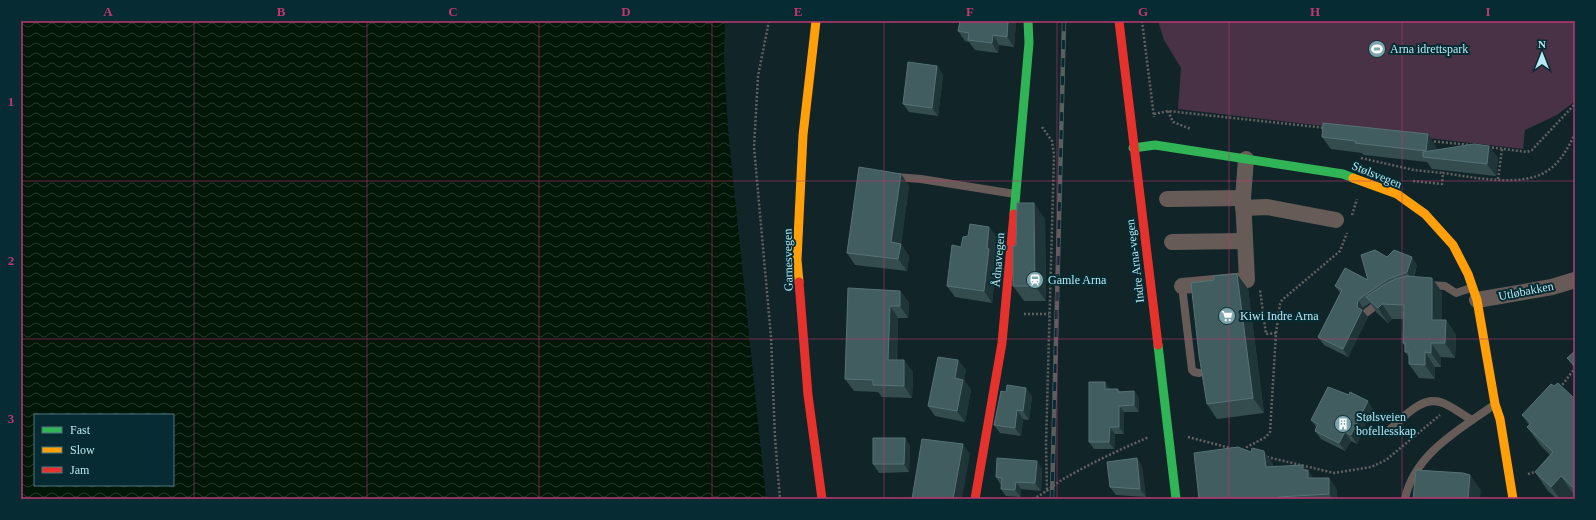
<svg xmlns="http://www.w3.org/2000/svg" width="1596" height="520" font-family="'Times New Roman',serif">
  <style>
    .garden { fill: #493146 }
    .water { fill: url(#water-waves); fill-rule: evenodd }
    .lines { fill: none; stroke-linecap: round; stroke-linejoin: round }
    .path { stroke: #626161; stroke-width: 2.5; stroke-dasharray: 2 2; stroke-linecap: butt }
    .lane { stroke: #675b58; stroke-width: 8 }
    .street { stroke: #675b58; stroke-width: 16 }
    .fast { stroke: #30b455; stroke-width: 9 }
    .slow { stroke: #ff9f0a; stroke-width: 9 }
    .jam { stroke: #e5322d; stroke-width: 9 }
    .rail-casing { stroke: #585f5f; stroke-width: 4.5 }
    .rail { stroke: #072b32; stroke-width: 3; stroke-dasharray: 9; stroke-linecap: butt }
    .wall { fill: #344c4e }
    .shaded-wall { fill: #203538 }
    .building { fill: #425d60; stroke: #557277 }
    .grid { fill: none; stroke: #c03772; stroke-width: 1; stroke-opacity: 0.55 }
    .labels { text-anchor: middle; stroke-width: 4; stroke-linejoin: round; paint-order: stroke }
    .poi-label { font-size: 12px; fill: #b8e8f3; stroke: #072b32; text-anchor: start }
    .street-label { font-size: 12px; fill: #b8e8f3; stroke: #072b32 }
    .neatline { fill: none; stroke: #c03772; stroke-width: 1.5 }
    .grid-label { font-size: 13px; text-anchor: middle; font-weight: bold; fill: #c03772 }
  </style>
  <defs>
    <pattern id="water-waves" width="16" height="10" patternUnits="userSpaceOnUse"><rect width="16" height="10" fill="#021608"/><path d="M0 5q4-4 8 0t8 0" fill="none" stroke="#25382c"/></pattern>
  </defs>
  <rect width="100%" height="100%" fill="#112528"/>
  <path class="garden" d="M1158,21H1575V101L1557,115L1525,130L1523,149L1178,109L1181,68L1164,40Z"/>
  <path class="water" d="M21,21H725L724,58L728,129L766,499H21ZM35,415H173V485H35Z"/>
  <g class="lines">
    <g class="path">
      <path d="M769,21L758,76L754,147L771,337L775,438L780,499"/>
      <path d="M1142,21L1154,117"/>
      <path d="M1168,111L1173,122L1191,129"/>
      <path d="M1154,114L1168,111L1326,128"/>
      <path d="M1042,127L1052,141L1054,155L1046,444L1047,492"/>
      <path d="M1430,141L1471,145"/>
      <path d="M1488,147L1527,152L1532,150L1575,104"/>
      <path d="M1361,158L1414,170L1443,173"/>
      <path d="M1498,179L1502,149"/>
      <path d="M1413,181L1442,184L1443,173C1472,177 1522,188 1547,171C1560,163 1568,148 1575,134"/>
      <path d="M1352,215L1357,199"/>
      <path d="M1024,314H1049"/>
      <path d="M1276,333L1280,304L1282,300L1340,251L1347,233"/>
      <path d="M1560,388L1575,368"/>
      <path d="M1188,437L1234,449"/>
      <path d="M1246,452L1247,447L1266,437L1270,432L1276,333L1266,334L1260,290"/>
      <path d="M1267,457L1334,473L1371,467L1386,460L1440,415"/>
      <path d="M1528,474L1538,471"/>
      <path d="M1033,499C1046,493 1055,483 1067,477C1093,462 1121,449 1149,437"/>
    </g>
    <g class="lane">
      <path d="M896,177L921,179L1015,194"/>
      <path d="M1427,285L1445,286L1456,293L1471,288"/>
      <path d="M1182,286L1192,370L1194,372L1199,373"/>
      <path d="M1367,312L1380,302"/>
      <path d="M1388,431C1402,419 1422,394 1443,403C1453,407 1463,415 1472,420"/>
      <path d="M1405,499C1414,454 1460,429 1494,405"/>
    </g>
    <g class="street">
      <path d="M1167,199L1243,198"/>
      <path d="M1243,208L1267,207L1336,220"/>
      <path d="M1172,242L1245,241"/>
      <path d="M1182,286L1247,280L1243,198L1246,159"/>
      <path d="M1477,300L1552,287L1575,280"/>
    </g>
    <g class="fast">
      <path d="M1133,148L1155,145L1343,174L1353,178"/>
      <path d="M1014,214L1029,43L1028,21"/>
      <path d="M1158,345L1176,499"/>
    </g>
    <g class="slow">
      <path d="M1353,178L1397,194L1425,214L1453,245L1468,274L1477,300L1495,404L1500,419L1513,499"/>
      <path d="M799,282L797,260L803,135L816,21"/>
    </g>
    <g class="jam">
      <path d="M1119,21L1158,345"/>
      <path d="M799,282L808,395L822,499"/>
      <path d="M975,499L1002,343L1014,214"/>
    </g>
    <g class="rail-casing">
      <path id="rail" d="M1052,499L1064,21"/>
    </g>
    <use href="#rail" class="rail"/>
  </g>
  <g class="wall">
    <path d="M960,21H1016L1014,47L999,45L998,53L975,50L969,42L965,41L958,31Z"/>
    <path d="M937,66L943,75L938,116L909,112L903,104Z"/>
    <path d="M1322,137L1436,146V150L1489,146L1498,158L1496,176L1432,169L1427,162L1364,155L1362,153L1331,149Z"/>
    <path d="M901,174L909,186L901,244L909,256L907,271L855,265L847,253Z"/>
    <path d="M1045,219L1046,301H1024L1013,286L1016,246Z"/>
    <path d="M989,227L997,238L995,258L997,260L992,303L955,297L947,286L961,247L968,236Z"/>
    <path d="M1387,257L1417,265L1414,277L1442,292V320H1446L1456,335L1455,358L1441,357V367H1435V379L1419,378L1409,364V357L1405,352V347L1403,343L1404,319H1392L1388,323L1376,312L1370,303L1363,308V311L1368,317L1348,357L1324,345L1318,337L1340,293L1335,286L1368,280Z"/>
    <path d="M1237,274L1248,289L1264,413L1217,419L1207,404L1214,280Z"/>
    <path d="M848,288L900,291L909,303L908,318H898L897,360L913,372L912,398L882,397L878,392L854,391L845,379Z"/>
    <path d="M1575,351V369L1567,358Z"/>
    <path d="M958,360L966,370L964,380L971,390L965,422L935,416L928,406Z"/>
    <path d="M1554,386L1575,399V496L1574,495L1571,499H1557L1548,491L1535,472L1550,455L1541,446L1527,427L1529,425L1522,415Z"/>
    <path d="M1110,389H1118L1120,392L1134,391L1139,398V412H1124V434H1115L1114,449H1094L1089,442Z"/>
    <path d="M1032,396L1029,420L1023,419L1021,436L1000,433L994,425Z"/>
    <path d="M1373,409L1357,444L1351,441L1345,451L1321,439L1315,431L1316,427L1311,420Z"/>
    <path d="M905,438L910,446L909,472L879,473L873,464Z"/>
    <path d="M1137,458L1142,467L1146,497L1116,495L1110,487Z"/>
    <path d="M1272,462L1273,467L1307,470L1313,478H1329L1337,490V499H1199Z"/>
    <path d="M1042,469L1041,491L1021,489V497L1006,496L1001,489V485L996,477Z"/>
  </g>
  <g class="shaded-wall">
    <path d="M1008,21H1016L1014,47L1007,37Z"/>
    <path d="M993,35L999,45L998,53L992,43Z"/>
    <path d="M937,66L943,75L938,116L932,108Z"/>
    <path d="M1428,134L1436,146L1435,158L1430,157L1426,151Z"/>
    <path d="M1489,146L1498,158L1496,176L1487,164Z"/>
    <path d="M901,174L909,186L901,244L909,256L907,271L898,259L891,242Z"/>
    <path d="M1034,203L1045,219L1046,301L1035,286Z"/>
    <path d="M989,227L997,238L995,258L997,260L992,303L984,291Z"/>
    <path d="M1412,257L1417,265L1412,280L1407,272Z"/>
    <path d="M1237,274L1248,289L1264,413L1253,398Z"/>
    <path d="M1432,278L1442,292V334L1432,320Z"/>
    <path d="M900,291L909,303L908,318L900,306Z"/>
    <path d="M1358,300L1363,308V311L1368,317L1348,357L1343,349L1357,307Z"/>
    <path d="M1382,304L1392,319L1388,323L1378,308Z"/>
    <path d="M890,306L898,318L896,372L888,360Z"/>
    <path d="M1446,320L1456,335L1455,358L1445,343Z"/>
    <path d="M1431,343L1441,357V367L1431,353Z"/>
    <path d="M1425,352L1435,367V379L1425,365Z"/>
    <path d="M904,360L913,372L912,398L904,386Z"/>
    <path d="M958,360L966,370L964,380L971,390L965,422L957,411L955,378Z"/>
    <path d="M1105,382L1110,389H1105Z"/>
    <path d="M1026,388L1032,396L1029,420L1023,411Z"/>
    <path d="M1134,391L1139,398V412L1134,405Z"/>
    <path d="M1368,401L1373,409L1357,444L1351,435Z"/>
    <path d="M1119,406L1124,412V434L1119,427Z"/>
    <path d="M1017,410L1023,419L1021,436L1015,428Z"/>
    <path d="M1110,427L1115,434L1114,449L1109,442Z"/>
    <path d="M1345,432L1351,441L1345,451L1339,443Z"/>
    <path d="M905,438L910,446L909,472L904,464Z"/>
    <path d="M963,444L970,454L962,499H953Z"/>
    <path d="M1264,451L1272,462L1274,479L1266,467Z"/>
    <path d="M1137,458L1142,467L1146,497L1140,489Z"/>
    <path d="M1037,461L1042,469L1041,491L1035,483Z"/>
    <path d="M1303,465L1308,472V470L1316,482V490L1303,470Z"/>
    <path d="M1470,475L1481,490L1480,499H1468Z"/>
    <path d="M1561,476L1574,495L1571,499H1560L1551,487Z"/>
    <path d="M1329,478L1337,490V499H1333L1329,494Z"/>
    <path d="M1016,482L1021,489V497L1015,490Z"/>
  </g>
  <g class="building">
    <path d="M960,21H1008L1007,37L993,35L992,43L968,40L969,33L958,31Z"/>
    <path d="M908,62L937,66L932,108L903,104Z"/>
    <path d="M1323,123L1428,134L1426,151L1355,143L1356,141L1322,137Z"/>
    <path d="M1474,144L1489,146L1487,164L1423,157V152Z"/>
    <path d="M859,167L901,174L891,242L901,244L898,259L847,253Z"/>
    <path d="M1017,203H1034L1035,286H1013V246H1016Z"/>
    <path d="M970,224L989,227L987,248L989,249L984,291L947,286L952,245L961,247L963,237L968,236Z"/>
    <path d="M1375,250L1387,257L1394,250L1412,257L1407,272L1388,279L1358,300L1357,307L1362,310L1343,349L1318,337L1342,290L1335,286L1345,268L1368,280L1361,255Z"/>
    <path d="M1237,274L1253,398L1207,404L1199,355L1191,283L1214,280L1213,276Z"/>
    <path d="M1407,276L1432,278V320H1446L1445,343H1431V353L1425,352V365L1409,364V352H1405V343H1403L1404,305L1382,304L1378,308L1366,297L1382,286L1395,279Z"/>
    <path d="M848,288L900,291V306H890L888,360H904V386L873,385V380L845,379Z"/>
    <path d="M1575,351V366L1567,358Z"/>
    <path d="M938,357L958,360L955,378L963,380L957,411L928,406Z"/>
    <path d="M1089,382H1105V389H1118V392L1134,391V405L1119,406V427H1110L1109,442H1089Z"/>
    <path d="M1558,383L1575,399V489L1561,476L1551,487L1535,472L1553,452L1527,427L1531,423L1522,415L1551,384L1554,386Z"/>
    <path d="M1007,385L1026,388L1023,411L1017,410L1015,428L994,425L1001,391L1006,392Z"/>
    <path d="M1328,387L1349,395L1350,392L1368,401L1351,435L1345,432L1339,443L1315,431L1318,424L1311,420Z"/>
    <path d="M873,438H905L904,464H873Z"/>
    <path d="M922,439L963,444L953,499H912Z"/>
    <path d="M1238,447L1251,452L1252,448L1264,451L1266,467L1303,465V470H1308V478H1329V494L1279,497L1280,499H1199L1194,453Z"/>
    <path d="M997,458L1037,461L1035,483L1016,482L1015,490L1001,489L1002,478L996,477Z"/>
    <path d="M1137,458L1140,489L1110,487L1107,462Z"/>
    <path d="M1416,470L1463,473L1470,475L1468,499H1413Z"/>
  </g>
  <path class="grid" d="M194,21V499M367,21V499M539,21V499M712,21V499M884,21V499M1057,21V499M1229,21V499M1402,21V499M21,181H1575M21,339H1575"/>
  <defs>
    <g id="stadium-disc" transform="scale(0.9)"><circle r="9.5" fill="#7ea4ac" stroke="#072b32"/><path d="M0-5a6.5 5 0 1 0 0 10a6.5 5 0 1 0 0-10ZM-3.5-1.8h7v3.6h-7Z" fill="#fff"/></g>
    <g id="station-disc" transform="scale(0.9)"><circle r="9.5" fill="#7ea4ac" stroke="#072b32"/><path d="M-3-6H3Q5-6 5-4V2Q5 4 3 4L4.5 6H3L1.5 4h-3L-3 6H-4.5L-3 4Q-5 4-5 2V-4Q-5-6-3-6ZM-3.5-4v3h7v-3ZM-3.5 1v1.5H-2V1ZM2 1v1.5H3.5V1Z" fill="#fff"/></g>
    <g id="supermarket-disc" transform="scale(0.9)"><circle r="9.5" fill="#7ea4ac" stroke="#072b32"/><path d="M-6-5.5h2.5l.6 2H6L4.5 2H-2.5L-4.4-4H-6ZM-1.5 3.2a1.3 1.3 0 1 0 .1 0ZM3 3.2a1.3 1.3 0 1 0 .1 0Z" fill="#fff"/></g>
    <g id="building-disc" transform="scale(0.9)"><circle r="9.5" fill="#7ea4ac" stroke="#072b32"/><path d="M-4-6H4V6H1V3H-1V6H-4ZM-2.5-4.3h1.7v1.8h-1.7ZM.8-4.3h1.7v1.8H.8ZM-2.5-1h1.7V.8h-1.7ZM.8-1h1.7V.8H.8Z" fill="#fff"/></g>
  </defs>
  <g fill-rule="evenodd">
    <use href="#stadium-disc" x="1377" y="49"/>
    <use href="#station-disc" x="1035" y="280"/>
    <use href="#supermarket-disc" x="1227" y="316"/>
    <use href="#building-disc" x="1343" y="424"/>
  </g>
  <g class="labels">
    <g class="poi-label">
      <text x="1390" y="53">Arna idrettspark</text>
      <text x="1048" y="284">Gamle Arna</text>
      <text x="1240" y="320">Kiwi Indre Arna</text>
      <text x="1356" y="421">Stølsveien<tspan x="1356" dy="14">bofellesskap</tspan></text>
    </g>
    <g class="street-label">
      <text transform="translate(1377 175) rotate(22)" y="4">Stølsvegen</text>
      <text transform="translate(788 260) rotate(-91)" y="4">Garnesvegen</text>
      <text transform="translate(998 260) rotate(-85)" y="4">Ådnavegen</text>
      <text transform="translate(1135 261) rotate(-97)" y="4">Indre Arna-vegen</text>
      <text transform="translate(1526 291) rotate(-11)" y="4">Utløbakken</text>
    </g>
  </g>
  <rect width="1596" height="520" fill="none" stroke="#072b32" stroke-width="44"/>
  <rect x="34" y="414" width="140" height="72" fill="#072b32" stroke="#4e777f"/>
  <rect x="42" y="427" width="20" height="6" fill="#30b455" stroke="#4e777f"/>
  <text x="70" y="434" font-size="12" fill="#b8e8f3">Fast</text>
  <rect x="42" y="447" width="20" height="6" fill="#ff9f0a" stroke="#4e777f"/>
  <text x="70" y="454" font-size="12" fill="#b8e8f3">Slow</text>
  <rect x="42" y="467" width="20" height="6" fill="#e5322d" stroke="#4e777f"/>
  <text x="70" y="474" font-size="12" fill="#b8e8f3">Jam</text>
  <g transform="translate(1542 54)" stroke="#072b32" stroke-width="3" paint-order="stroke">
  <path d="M0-3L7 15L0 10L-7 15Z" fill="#b8e8f3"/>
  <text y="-6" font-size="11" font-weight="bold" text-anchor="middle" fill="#b8e8f3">N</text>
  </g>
  <rect x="22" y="22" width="1552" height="476" class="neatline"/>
  <g class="grid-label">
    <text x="108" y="16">A</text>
    <text x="281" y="16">B</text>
    <text x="453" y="16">C</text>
    <text x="626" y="16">D</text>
    <text x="798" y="16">E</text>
    <text x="970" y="16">F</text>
    <text x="1143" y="16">G</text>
    <text x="1315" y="16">H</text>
    <text x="1488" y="16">I</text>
    <text x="11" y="106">1</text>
    <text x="11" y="265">2</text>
    <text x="11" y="423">3</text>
  </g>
</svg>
